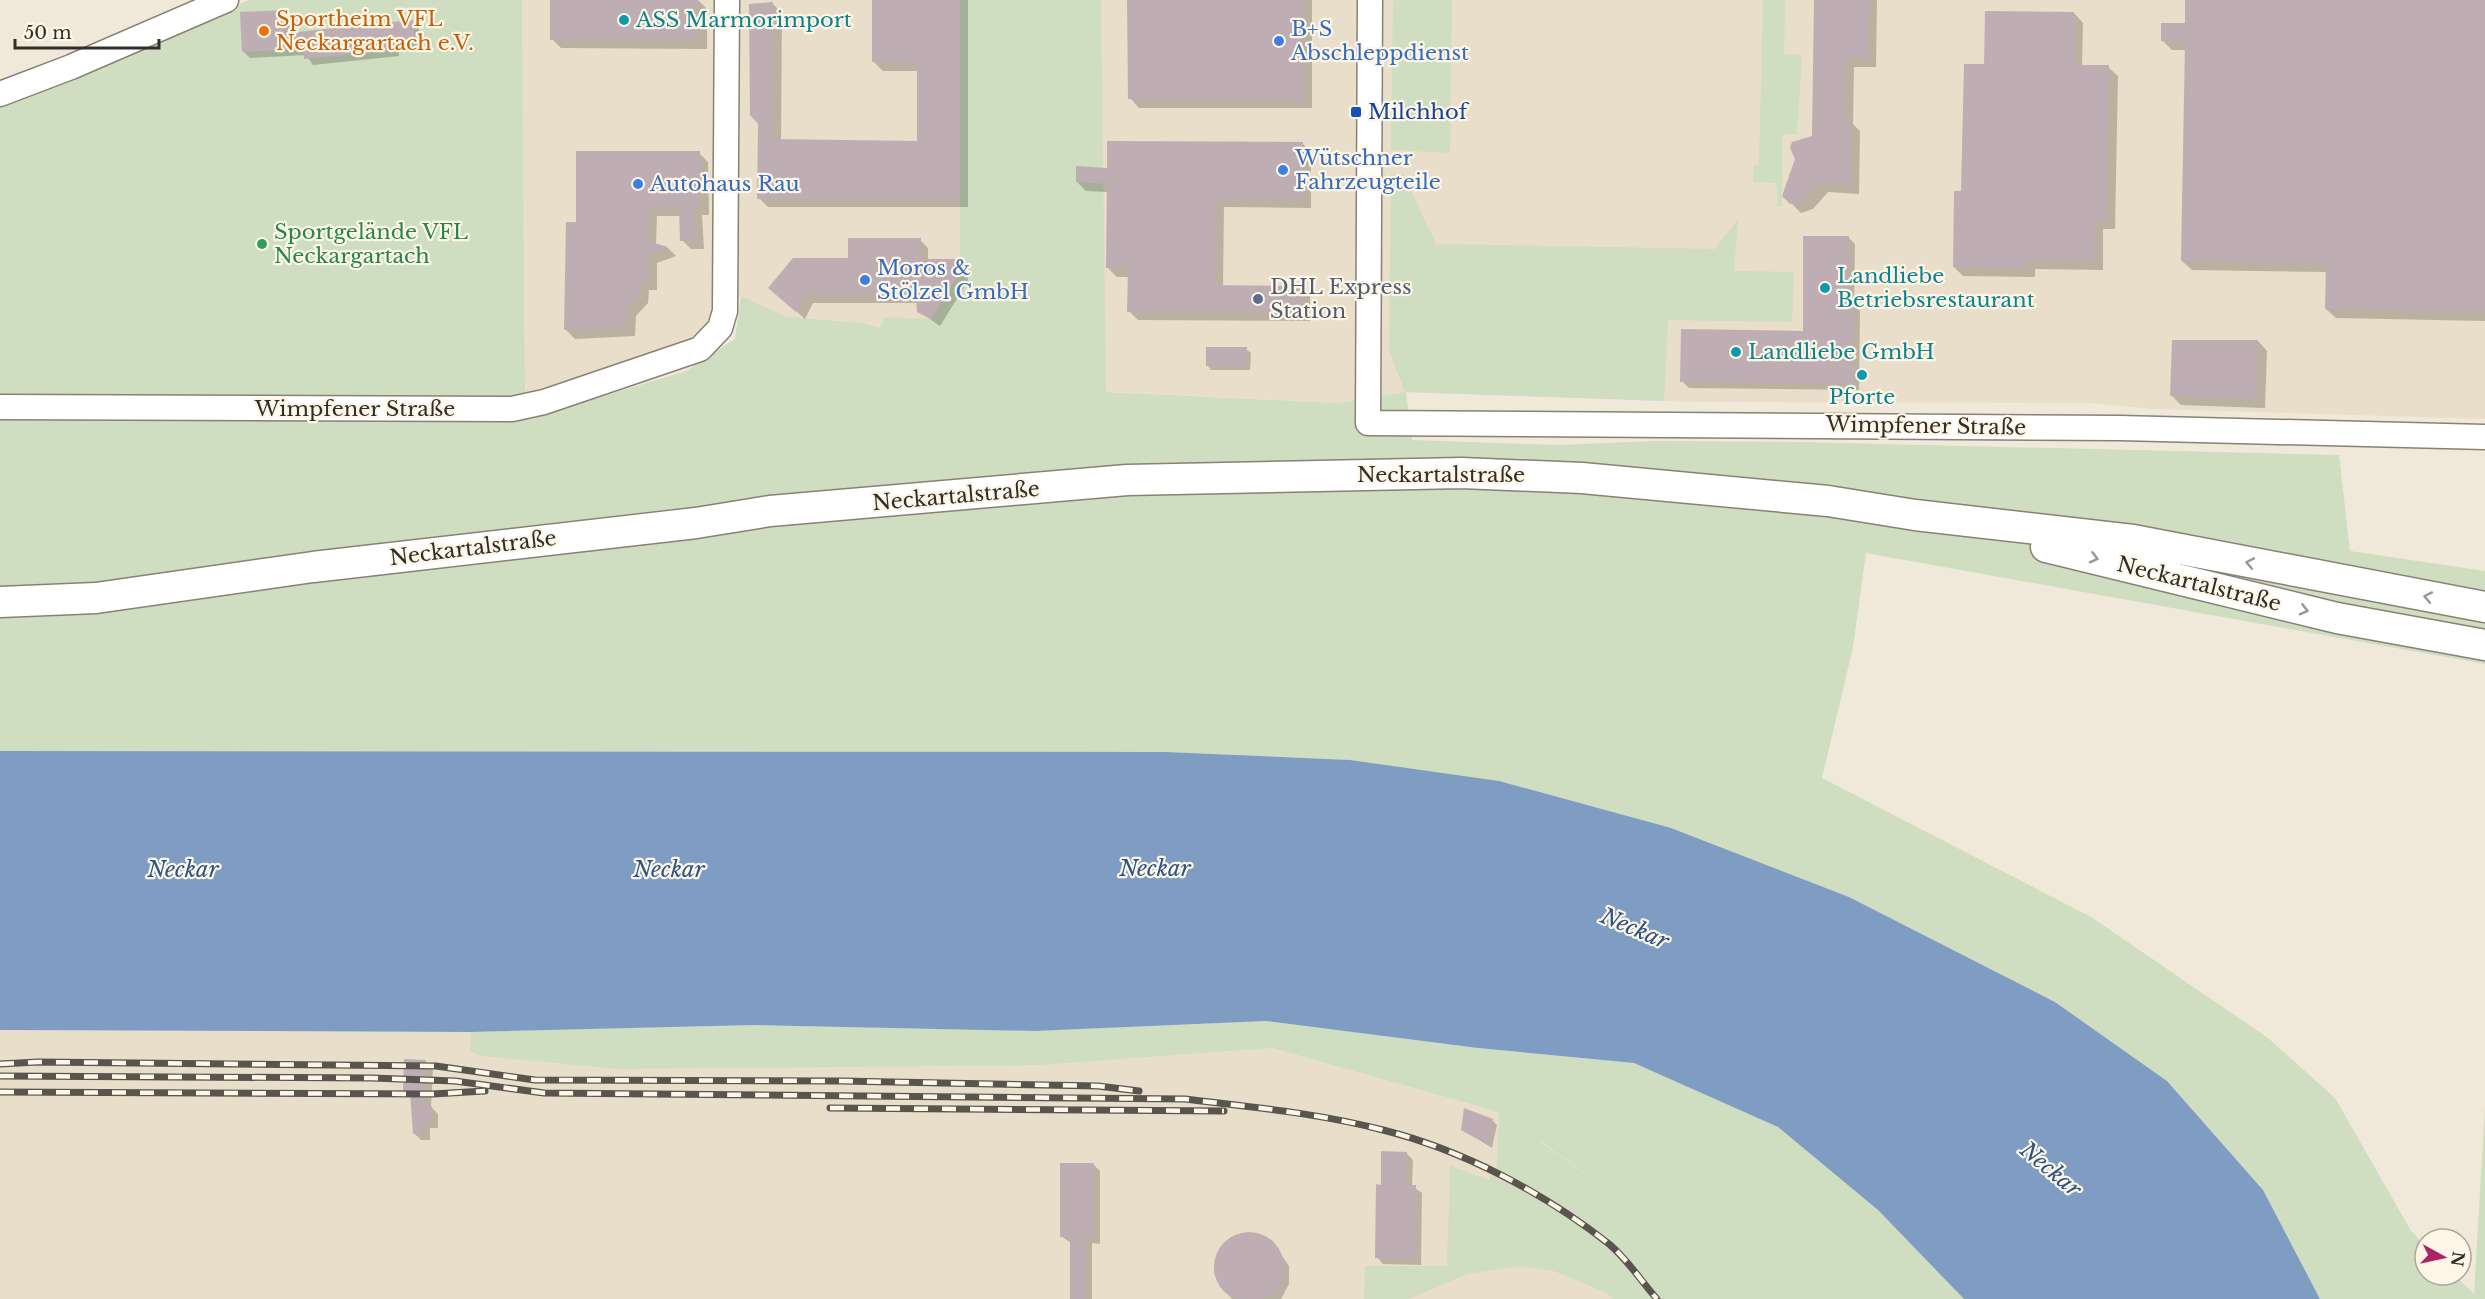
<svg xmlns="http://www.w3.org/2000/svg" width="2485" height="1299" font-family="'Libre Baskerville',serif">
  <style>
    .built { fill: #e9dec9 }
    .green { fill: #cfddc0; fill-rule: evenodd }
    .water { fill: #7f9dc3 }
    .shadow { fill: #0003 }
    .building { fill: #beadb3 }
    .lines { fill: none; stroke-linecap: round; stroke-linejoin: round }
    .minor-casing { stroke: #888174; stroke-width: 27 }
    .major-casing { stroke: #888174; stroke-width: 33 }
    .minor { stroke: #fff; stroke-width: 24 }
    .major { stroke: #fff; stroke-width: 30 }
    .rail-casing { stroke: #59554e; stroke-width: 7 }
    .rail { stroke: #fdf6e7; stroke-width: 4.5; stroke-dasharray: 14; stroke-linecap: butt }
    .oneway { stroke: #989694 }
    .culture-dot { fill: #0f9aa8; stroke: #fdf6e7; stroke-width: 2 }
    .food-dot { fill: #e8710a; stroke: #fdf6e7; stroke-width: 2 }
    .shop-dot { fill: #3f7fe0; stroke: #fdf6e7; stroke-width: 2 }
    .transit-dot { fill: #1a4fb4; stroke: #fdf6e7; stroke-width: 2 }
    .leisure-dot { fill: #2e9e5b; stroke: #fdf6e7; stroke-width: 2 }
    .service-dot { fill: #5c6f8a; stroke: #fdf6e7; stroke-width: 2 }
    .labels { text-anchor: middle; stroke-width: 4.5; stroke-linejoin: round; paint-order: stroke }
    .food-label { font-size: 21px; fill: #c56008; stroke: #fdf6e7; text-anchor: start }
    .culture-label { font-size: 21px; fill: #0d838f; stroke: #fdf6e7; text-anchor: start }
    .shop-label { font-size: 21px; fill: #366cbe; stroke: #fdf6e7; text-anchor: start }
    .transit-label { font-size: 21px; fill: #164399; stroke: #fdf6e7; text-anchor: start }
    .leisure-label { font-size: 21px; fill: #27864d; stroke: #fdf6e7; text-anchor: start }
    .service-label { font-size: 21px; fill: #4e5e75; stroke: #fdf6e7; text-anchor: start }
    .street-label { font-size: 21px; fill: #312e29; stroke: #fdf6e7 }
    .water-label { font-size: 22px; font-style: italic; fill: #2a5386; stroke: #fdf6e7 }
  </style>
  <rect width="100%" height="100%" fill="#f0e9da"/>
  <g class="built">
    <path d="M522,0H2485V419L2150,409L2092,403L1694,402L1406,392L1337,403L1071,390L863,323L787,317L741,296L680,347L525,393Z"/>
    <path d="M0,1030L471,1032L470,1051L1041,1065L1272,1048L1499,1112L1664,1230L1726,1299H0Z"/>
  </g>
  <g class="green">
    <path d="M249,0H522L525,393L528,419L686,371L735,339L741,296L787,317L863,323L880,328L884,317L931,319L960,272V0H1101L1106,392L1337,403L1405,392L1389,351L1391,174H1403L1436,244L1715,249L1738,219L1734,271L1794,272L1792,322L1668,320L1664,401L1406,392L1412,440L1558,445L1654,441L1799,442L2339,455L2350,551L2485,571V664L1866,553L1853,647L1822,778L2091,917L2268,1038L2335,1098L2411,1231L2425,1245V1275H2455L2474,1294L2485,1108V1299H2320L2263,1190L2167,1081L2055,1002L1849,897L1671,828L1350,760L1166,752L0,751V104Z"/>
    <path d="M1393,0H1452L1450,153L1391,150Z"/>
    <path d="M1763,0H1785L1784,54L1802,55L1797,134L1782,135V207L1777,206V183L1753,182L1754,165H1759Z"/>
    <path d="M1266,1021L1478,1048L1634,1063L1778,1127L1878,1210L1964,1299H1613L1605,1292L1554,1271L1520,1266L1467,1274L1409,1299H1364L1365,1266H1447L1450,1166L1489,1180L1497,1165L1499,1112L1272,1048L1041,1065L618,1069L482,1056L470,1051L471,1032L755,1025L1035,1031ZM1540,1141L1625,1202L1540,1142Z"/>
  </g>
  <path class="water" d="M0,751L1166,752L1350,760L1499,781L1671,828L1849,897L2055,1002L2167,1081L2263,1190L2320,1299H1964L1878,1210L1778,1127L1634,1063L1478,1048L1266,1021L1035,1031L755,1025L471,1032L0,1030Z"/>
  <g class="shadow">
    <path d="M552,0H698L707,9V49L561,48L552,39Z"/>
    <path d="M873,0H968V207H768L759,198L773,4L782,13L781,141L919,142L918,71H883L874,62Z"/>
    <path d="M1129,0H1312V108H1139L1130,98Z"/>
    <path d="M1816,0H1877L1876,67H1854L1853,124L1860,131L1859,194L1828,192L1813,209L1801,213L1784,196L1814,137Z"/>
    <path d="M2187,0H2485V321L2336,318L2326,309L2327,272L2192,270L2182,261L2186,50H2172L2163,41L2186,25Z"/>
    <path d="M287,11L293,18L294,34L412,22L419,29L421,49L399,52V56L313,65L306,55L250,58L243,51Z"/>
    <path d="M2074,13L2083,23L2082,66L2108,67L2118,76L2115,229H2103V270L2035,269V277L1963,276L1954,267L1963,193L1985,66Z"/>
    <path d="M1302,143L1311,152V208L1224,207L1223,287H1301L1310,296V321L1138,320L1129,311V277H1117L1108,268V192L1086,191L1077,182L1109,169Z"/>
    <path d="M699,153L708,162L709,215H702L704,249H691L682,240L681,216H657L656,245L668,248L676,256L657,263V290H649L648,303L636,316L635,336L575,339L566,330L577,224Z"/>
    <path d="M1848,237L1855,244L1854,305L1860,311L1859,390L1689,388L1682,381L1804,332Z"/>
    <path d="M920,240L928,248V260L959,261L967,269L968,281L940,326L918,311V303H813L805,319L770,288L849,260Z"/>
    <path d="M2258,341L2267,351L2265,408L2181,405L2172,396Z"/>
    <path d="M1246,349L1251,353L1250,370H1211L1207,365Z"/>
    <path d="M426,1062L433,1068L431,1107L438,1114V1128H430V1140H421L414,1133L411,1098L404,1091Z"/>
    <path d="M1493,1121L1497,1125L1492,1148L1462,1129Z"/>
    <path d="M1406,1153L1413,1160L1412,1186L1422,1193L1421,1265L1383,1264L1377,1257L1382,1186Z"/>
    <path d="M1094,1165L1100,1171V1244L1092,1243V1299H1072L1071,1243L1061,1236Z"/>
    <path d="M1248,1233L1265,1238L1273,1243L1289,1266V1284L1281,1299H1232L1215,1276L1214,1268L1219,1251L1231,1238Z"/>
  </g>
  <g class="building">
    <rect x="550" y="0" width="148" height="40"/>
    <path d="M872,0H960L959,199H757L758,124L750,115L749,4L773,2L772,139L917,141V62H872Z"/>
    <path d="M1127,0H1304V100L1128,99Z"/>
    <path d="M1814,0H1869L1868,58H1846L1844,119L1852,120L1851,186L1818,183L1804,201L1790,204L1782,196L1795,159L1790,148L1792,142L1812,136Z"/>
    <path d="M2185,0H2485V312L2325,309L2326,264L2181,261L2185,42L2161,41V23H2185Z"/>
    <path d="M287,10L288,33L413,20L415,43L393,45V50L304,59L303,49L242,52L240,12Z"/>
    <path d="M1985,11L2074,12V65H2109L2106,220H2095L2094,261L2027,260V269L1953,267L1954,191H1961L1964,64H1984Z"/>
    <path d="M1107,141L1303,142V199H1215V285L1302,286V312H1127L1128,269L1106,268L1107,184L1076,182V166L1107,168Z"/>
    <path d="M576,151H700V206L694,207L695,240L680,241L679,207L648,208V241L668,247L648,254V281L641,282L639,294L627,307L626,327L564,330L566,222H576Z"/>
    <path d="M1803,236H1849L1848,303H1854L1853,384L1680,382L1681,329L1803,331Z"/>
    <path d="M848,238H921L920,259H960V272L931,319L917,312L916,296L805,295L796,312L768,288L793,258H848Z"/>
    <path d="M2172,340H2258L2256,399L2170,396Z"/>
    <path d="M1206,347H1247L1246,367L1206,366Z"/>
    <path d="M404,1059L426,1060L424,1106H432V1121H424L423,1134H413L410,1092H403Z"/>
    <path d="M1464,1108L1493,1119L1488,1145L1461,1130Z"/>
    <path d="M1381,1151L1407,1152L1405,1185H1416L1415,1259L1375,1258L1376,1184L1381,1185Z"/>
    <path d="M1060,1163H1094L1093,1237H1086L1085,1299H1070V1237H1060Z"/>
    <circle cx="1249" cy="1267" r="35"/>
  </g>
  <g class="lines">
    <g class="minor-casing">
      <g id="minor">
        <path d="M1370,0L1368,423L2120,428L2485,437"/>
        <path d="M0,94L71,67L226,0"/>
        <path d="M0,407L512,409L544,402L700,349L720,328L725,311L727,0"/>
      </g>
    </g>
    <g class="major-casing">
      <g id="major">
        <path d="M2046,547L2337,618L2485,645"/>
        <path d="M0,602L96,598L313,567L696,523L770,511L1127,480L1462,473L1582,478L1828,501L1915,515L2133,540L2485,607"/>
      </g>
    </g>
    <use href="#minor" class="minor"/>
    <use href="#major" class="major"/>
    <g class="rail-casing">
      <g id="rail">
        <path d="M0,1064L38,1062L436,1066L535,1080L842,1081L1098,1086L1139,1091"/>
        <path d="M0,1076L372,1078L455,1081L544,1093L1185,1099C1250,1107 1318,1113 1383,1130C1463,1150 1544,1193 1609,1244C1627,1259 1642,1282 1657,1299"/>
        <path d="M0,1092L433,1094L485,1091"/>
        <path d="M830,1108L1224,1111"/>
      </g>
    </g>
    <use href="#rail" class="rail"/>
  </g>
  <defs><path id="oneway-chevron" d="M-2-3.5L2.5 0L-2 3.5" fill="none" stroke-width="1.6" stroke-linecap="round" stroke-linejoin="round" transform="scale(1.5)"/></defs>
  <g class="oneway">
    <use href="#oneway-chevron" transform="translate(2094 558) rotate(14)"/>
    <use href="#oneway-chevron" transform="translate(2250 563) rotate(-169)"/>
    <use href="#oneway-chevron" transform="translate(2428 597) rotate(-169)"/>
    <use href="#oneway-chevron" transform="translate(2304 610) rotate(14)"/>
  </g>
  <g class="culture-dot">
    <circle cx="624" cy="20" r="6"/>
    <circle cx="1825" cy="288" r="6"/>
    <circle cx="1736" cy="352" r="6"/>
    <circle cx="1862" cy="375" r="6"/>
  </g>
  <circle class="food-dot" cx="264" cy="31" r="6"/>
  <g class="shop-dot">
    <circle cx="1279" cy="41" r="6"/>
    <circle cx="1283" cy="170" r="6"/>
    <circle cx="638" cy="184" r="6"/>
    <circle cx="865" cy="280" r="6"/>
  </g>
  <rect class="transit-dot" x="1350" y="106" width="12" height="12" rx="3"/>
  <circle class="leisure-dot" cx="262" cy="244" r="6"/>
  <circle class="service-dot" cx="1258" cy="299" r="6"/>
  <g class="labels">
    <g class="food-label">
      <text x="276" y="26">Sportheim VFL<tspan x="276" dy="24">Neckargartach e.V.</tspan></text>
    </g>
    <g class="culture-label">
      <text x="636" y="27">ASS Marmorimport</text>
      <text x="1837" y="283">Landliebe<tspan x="1837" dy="24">Betriebsrestaurant</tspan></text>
      <text x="1748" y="359">Landliebe GmbH</text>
      <text x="1862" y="404" text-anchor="middle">Pforte</text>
    </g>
    <g class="shop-label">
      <text x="1291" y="36">B+S<tspan x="1291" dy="24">Abschleppdienst</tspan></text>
      <text x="1295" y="165">Wütschner<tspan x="1295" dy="24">Fahrzeugteile</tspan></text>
      <text x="650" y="191">Autohaus Rau</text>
      <text x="877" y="275">Moros &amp;<tspan x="877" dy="24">Stölzel GmbH</tspan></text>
    </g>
    <g class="transit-label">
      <text x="1368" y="119">Milchhof</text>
    </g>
    <g class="leisure-label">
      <text x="274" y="239">Sportgelände VFL<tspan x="274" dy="24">Neckargartach</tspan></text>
    </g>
    <g class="service-label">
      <text x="1270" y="294">DHL Express<tspan x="1270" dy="24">Station</tspan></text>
    </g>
    <g class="street-label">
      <text x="355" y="416">Wimpfener Straße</text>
      <text transform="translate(1926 426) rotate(1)" y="7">Wimpfener Straße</text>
      <text x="1441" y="482">Neckartalstraße</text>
      <text transform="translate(956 496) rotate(-5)" y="7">Neckartalstraße</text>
      <text transform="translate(473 548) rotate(-7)" y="7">Neckartalstraße</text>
      <text transform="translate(2199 584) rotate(14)" y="7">Neckartalstraße</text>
    </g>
    <g class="water-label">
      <text x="1155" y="876">Neckar</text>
      <text x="183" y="877">Neckar</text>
      <text x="669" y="877">Neckar</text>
      <text transform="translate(1635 928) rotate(23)" y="8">Neckar</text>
      <text transform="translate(2051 1169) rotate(40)" y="8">Neckar</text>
    </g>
  </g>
  <g transform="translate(2443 1257) rotate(98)"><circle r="28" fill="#fdf6e7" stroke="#aba69b" stroke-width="1.5"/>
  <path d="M0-4.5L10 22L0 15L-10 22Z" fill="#ac2366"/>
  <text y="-9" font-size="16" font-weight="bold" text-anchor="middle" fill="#312e29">N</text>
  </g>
  <path d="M15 39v9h144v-9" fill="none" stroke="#312e29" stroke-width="3"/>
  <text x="24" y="39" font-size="18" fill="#312e29" stroke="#fdf6e7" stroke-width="4.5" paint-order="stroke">50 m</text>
</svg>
